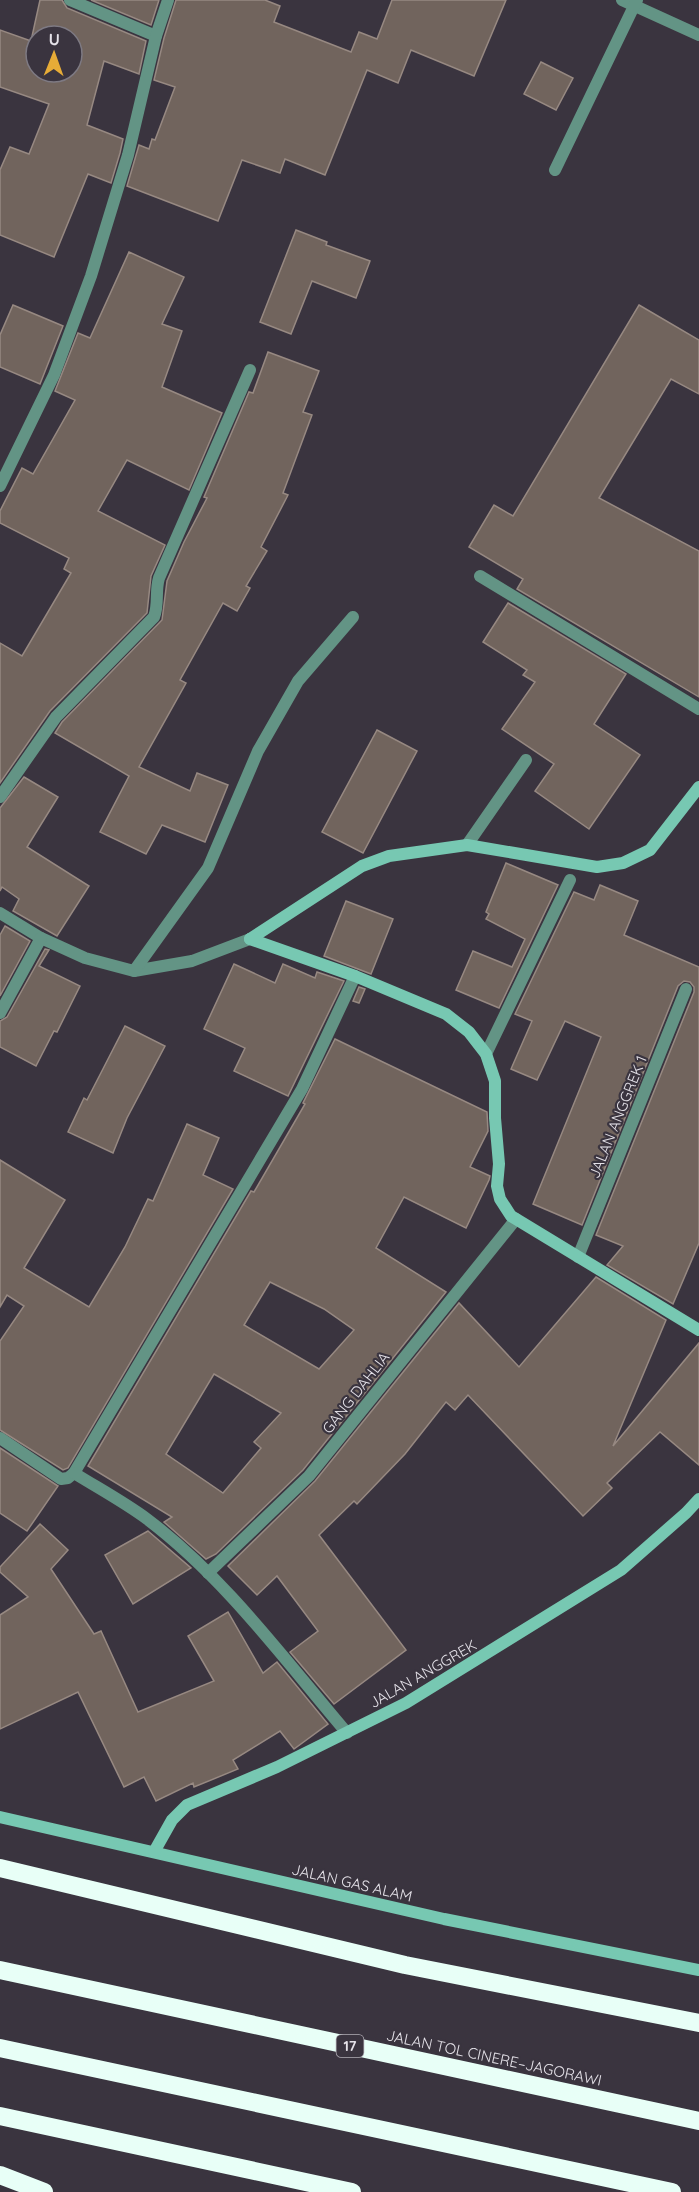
<svg xmlns="http://www.w3.org/2000/svg" width="699" height="2192" font-family="Quicksand,sans-serif">
  <style>
    .building { fill: #71645d; stroke: #978982; stroke-width: 1.5; fill-rule: evenodd }
    .lines { fill: none; stroke-linecap: round; stroke-linejoin: round }
    .street { stroke: #639485; stroke-width: 12 }
    .secondary { stroke: #77c8b2; stroke-width: 12 }
    .highway { stroke: #e8fff7; stroke-width: 18 }
    .labels { text-anchor: middle; stroke-width: 4.5; stroke-linejoin: round; paint-order: stroke }
    .shield { fill: #3a343f; stroke: #b2aeb6; stroke-width: 1.5 }
    .shield-label { font-size: 14px; font-weight: bold; fill: #e5e2e9 }
    .street-label { font-size: 15px; fill: #e5e2e9; stroke: #3a343f }
  </style>
  <rect width="100%" height="100%" fill="#3a343f"/>
  <g class="building">
    <path d="M40,0H62L67,8L146,41L139,74L104,61L87,125L123,139L120,153L111,183L88,174L54,257L0,235V170L10,147L29,154L49,104L0,87V30L31,41ZM36,36H72V72H36Z"/>
    <path d="M91,0H159L151,25Z"/>
    <path d="M176,0H265L280,6L274,22L351,52L359,32L377,39L392,0H506L474,76L411,50L398,83L367,70L325,175L285,159L280,173L242,160L218,221L127,186L139,145L149,149L152,139L155,140L175,87L154,80L164,38Z"/>
    <path d="M541,62L573,78L556,110L524,94Z"/>
    <path d="M296,230L327,242L326,245L370,261L356,298L312,281L291,334L260,322Z"/>
    <path d="M129,252L184,277L162,324L182,331L162,387L222,413L189,490L127,460L98,511L165,545L151,576L147,613L50,711L0,783V643L22,656L71,573L64,569L69,558L0,523V511L22,468L33,474L75,400L55,391L78,333L90,338Z"/>
    <path d="M13,305L63,326L40,384L0,367V335Z"/>
    <path d="M639,305L699,340V394L671,379L599,498L699,551V697L517,589L523,579L469,547L494,505L513,516Z"/>
    <path d="M268,352L319,371L303,412L312,415L283,493L288,495L261,547L267,551L246,586L250,588L237,611L223,603L180,680L186,683L139,767L190,791L197,773L228,785L205,842L162,825L146,854L100,832L129,776L55,733L62,722L162,620L167,581L184,542L207,498L204,497L249,392L253,393Z"/>
    <path d="M508,603L626,674L594,724L640,755L589,829L535,791L554,764L502,729L535,682L523,675L527,670L483,642Z"/>
    <path d="M377,730L417,751L363,853L322,832Z"/>
    <path d="M24,777L58,797L27,847L89,886L57,936L13,911L19,899L2,887L0,891V808Z"/>
    <path d="M506,863L558,885L499,1008L456,990L473,951L512,967L525,939L486,919L489,914L486,912Z"/>
    <path d="M600,885L638,901L624,935L699,967V1243L673,1304L607,1265L623,1246L596,1235L694,992V987L690,982L684,981L678,986L582,1225L533,1204L601,1037L565,1021L537,1080L511,1069L532,1021L515,1014L574,892L594,900Z"/>
    <path d="M346,901L393,919L371,974L324,956Z"/>
    <path d="M5,926L30,941L0,996V935Z"/>
    <path d="M45,949L49,950L39,966L80,986L57,1032L54,1031L36,1066L0,1047V1021L7,1017Z"/>
    <path d="M234,964L275,983L283,964L315,978L317,972L344,981L288,1096L234,1071L245,1048L204,1029Z"/>
    <path d="M359,987L365,989L359,1003L353,1001Z"/>
    <path d="M125,1026L165,1046L127,1118L113,1153L68,1132L84,1098L87,1100Z"/>
    <path d="M335,1039L487,1112L488,1131L470,1167L490,1176L489,1180L466,1228L404,1197L376,1248L446,1292L303,1470L216,1554L206,1559L164,1522L172,1517L88,1466L251,1191L254,1192L305,1104L303,1103ZM270,1282L324,1309L354,1330L319,1369L244,1325ZM214,1374L281,1413L254,1442L261,1448L223,1493L166,1454Z"/>
    <path d="M187,1124L219,1138L203,1175L233,1189L68,1468L63,1470L0,1430V1341L24,1306L7,1295L0,1307V1160L65,1200L24,1268L89,1307L125,1247L148,1199L153,1201Z"/>
    <path d="M596,1277L666,1320L613,1446L699,1343V1465L660,1432L607,1483L612,1488L583,1516L468,1395L455,1410L446,1402L405,1454L357,1504L354,1501L319,1535L406,1650L334,1704L290,1652L318,1631L277,1576L257,1595L228,1566L315,1481L459,1303L519,1367Z"/>
    <path d="M0,1448L58,1486L27,1531L0,1513Z"/>
    <path d="M40,1524L68,1550L51,1569L94,1634L101,1631L138,1712L214,1681L188,1636L228,1612L263,1673L277,1662L328,1724L294,1749L280,1731L233,1760L238,1769L194,1787L193,1783L156,1801L144,1777L124,1787L78,1692L0,1729V1615L28,1597L0,1572V1567Z"/>
    <path d="M148,1531L191,1568L133,1604L105,1555Z"/>
  </g>
  <g class="lines">
    <g class="street">
      <path d="M70,0L156,36"/>
      <path d="M622,0L699,35"/>
      <path d="M555,170L637,0"/>
      <path d="M0,486L54,375L91,276L128,155L156,36L168,0"/>
      <path d="M480,576L699,709"/>
      <path d="M0,797L56,717L154,617C159,604 155,591 159,578L250,370"/>
      <path d="M467,845L526,760"/>
      <path d="M0,913L41,938L85,958L134,971L192,961L250,939"/>
      <path d="M134,971L208,868L258,751L298,681L353,617"/>
      <path d="M0,1013L41,938"/>
      <path d="M486,1054L570,880"/>
      <path d="M578,1257L686,989"/>
      <path d="M0,1438L61,1479L68,1478L74,1473L302,1089L355,976"/>
      <path d="M74,1473C98,1488 124,1502 147,1519C225,1578 284,1659 347,1733"/>
      <path d="M208,1573L309,1476L516,1219"/>
    </g>
    <g class="secondary">
      <path d="M250,939L355,976L446,1014L469,1032L486,1054L495,1081V1118L499,1164L497,1186L500,1199L511,1216L699,1330"/>
      <path d="M250,939L362,866L389,856L467,845L597,867L623,863L650,850L699,787"/>
      <path d="M0,1817L444,1919L699,1970"/>
      <path d="M154,1852L172,1820L187,1805L277,1767L406,1703L621,1570L686,1513L699,1499"/>
    </g>
    <g class="highway">
      <path d="M0,1868L405,1965L699,2023"/>
      <path d="M0,1970L699,2121"/>
      <path d="M0,2048L672,2192"/>
      <path d="M0,2116L352,2192"/>
      <path d="M0,2175L44,2192"/>
    </g>
  </g>
  <g class="labels">
    <rect class="shield" x="336.5" y="2035" width="27" height="22" rx="4.5"/>
    <g class="shield-label">
      <text x="350" y="2051">17</text>
    </g>
    <g class="street-label">
      <text transform="translate(618 1117) rotate(-68)" y="5">JALAN ANGGREK 1</text>
      <text transform="translate(356 1393) rotate(-52)" y="5">GANG DAHLIA</text>
      <text transform="translate(423 1674) rotate(-30)" y="5">JALAN ANGGREK</text>
      <text transform="translate(352 1883) rotate(13)" y="5">JALAN GAS ALAM</text>
      <text transform="translate(494 2058) rotate(12)" y="5">JALAN TOL CINERE–JAGORAWI</text>
    </g>
  </g>
  <g transform="translate(54 54) rotate(1)"><circle r="28" fill="#3a343f" stroke="#7e7a83" stroke-width="1.5"/>
  <path d="M0-4.5L10 22L0 15L-10 22Z" fill="#e7ac37"/>
  <text y="-9" font-size="16" font-weight="bold" text-anchor="middle" fill="#e5e2e9">U</text>
  </g>
</svg>
